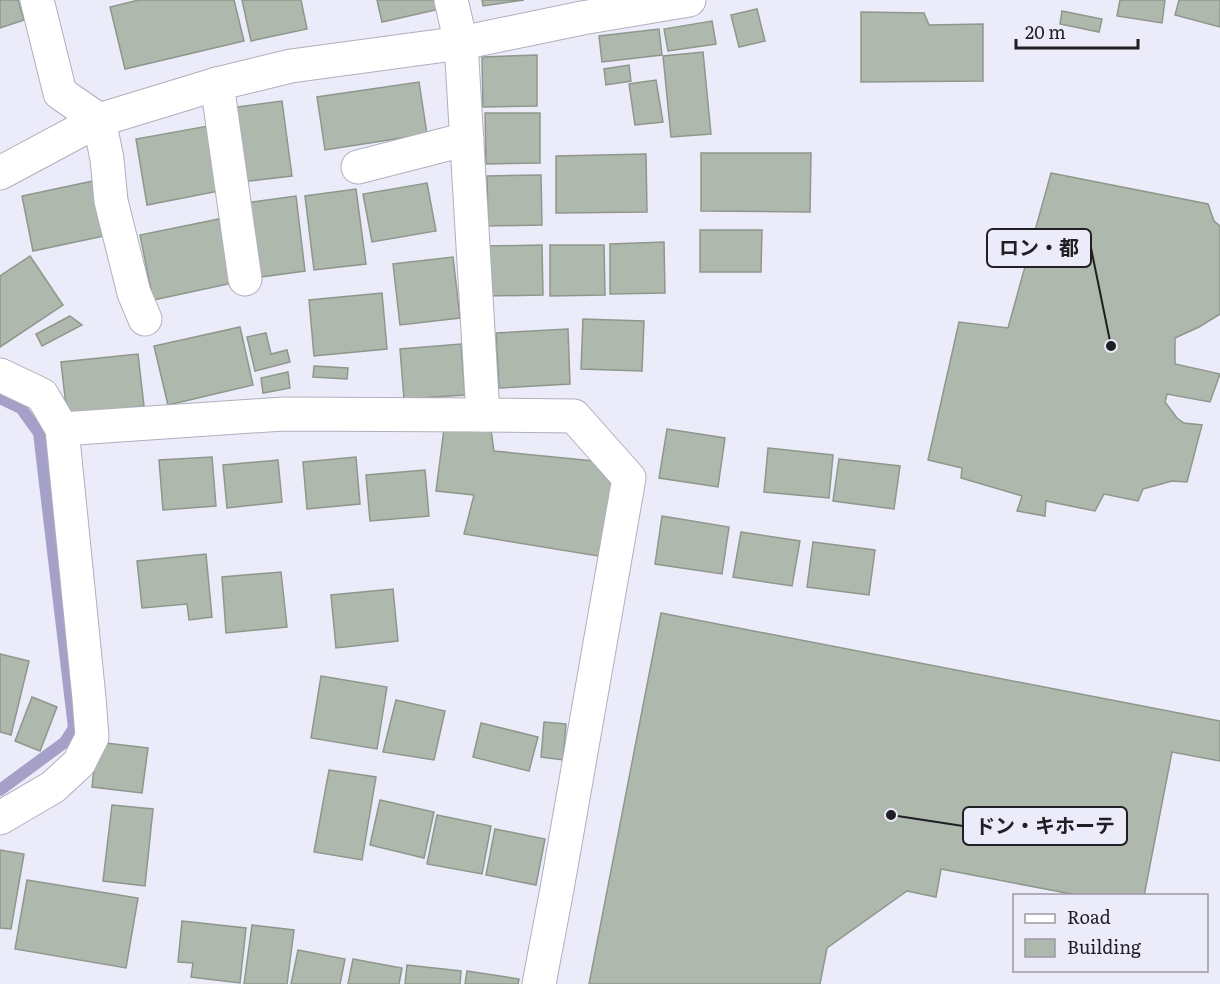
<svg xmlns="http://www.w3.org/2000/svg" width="1220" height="984" font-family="Literata,'Noto Sans JP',serif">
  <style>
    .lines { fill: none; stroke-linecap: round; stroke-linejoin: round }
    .stream { stroke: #a5a0c7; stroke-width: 12 }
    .building { fill: #aeb8ac; stroke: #8e978c; stroke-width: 1.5 }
    .street-casing { stroke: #b0afbd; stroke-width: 35 }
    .street { stroke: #fff; stroke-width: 33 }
    .leader { fill: none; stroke: #201f24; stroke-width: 2 }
    .callout-dot { fill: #201f24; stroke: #ecebf9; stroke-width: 2 }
    .callout { fill: #ecebf9; stroke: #201f24; stroke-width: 2 }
    .callout-label { font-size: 20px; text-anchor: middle; font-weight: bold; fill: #201f24 }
  </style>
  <rect width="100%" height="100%" fill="#ecebf9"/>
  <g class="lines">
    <path class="stream" d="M0,398L21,408L39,433L74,728L65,742L0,790"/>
  </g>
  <g class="building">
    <path d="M0,0H18L24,20L0,28Z"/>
    <path d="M139,0H234L244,41L125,69L110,7Z"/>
    <path d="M242,0H301L307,29L251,41Z"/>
    <path d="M377,0H438L440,9L382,22Z"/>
    <path d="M482,0H524L483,6Z"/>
    <path d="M1120,0H1165L1162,23L1117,16Z"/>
    <path d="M1179,0H1220V27L1175,15Z"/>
    <path d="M757,9L765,41L739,47L731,15Z"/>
    <path d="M1062,11L1102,19L1099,32L1060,24Z"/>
    <path d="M861,12L924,13L929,25L983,24V81L861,82Z"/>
    <path d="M712,21L716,44L668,51L664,29Z"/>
    <path d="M659,29L662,55L602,62L599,36Z"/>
    <path d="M703,52L711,134L671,137L663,56Z"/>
    <path d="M537,55V106L483,107L482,57Z"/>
    <path d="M629,65L631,81L606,85L604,69Z"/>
    <path d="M656,80L663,122L635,125L629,84Z"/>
    <path d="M419,82L427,134L325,150L317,97Z"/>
    <path d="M282,101L292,176L241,182L231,108Z"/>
    <path d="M485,113H540V163L486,164Z"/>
    <path d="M208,126L219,191L147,205L136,139Z"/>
    <path d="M701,153H811L810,212L701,211Z"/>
    <path d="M646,154L647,212L556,213V156Z"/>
    <path d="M1051,173L1208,204L1214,221L1220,226V314L1199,327L1175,338V364L1220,374L1210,402L1167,394L1165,402L1177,418L1184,423L1202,425L1187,482L1172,481L1143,489L1138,501L1104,494L1095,511L1046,501L1045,516L1017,511L1022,496L961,478L962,468L928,460L959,322L1008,328Z"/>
    <path d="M541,175L542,225L488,226L487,176Z"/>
    <path d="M93,181L104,236L33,251L22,196Z"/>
    <path d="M427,183L436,231L372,242L363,194Z"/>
    <path d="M356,189L366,264L314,270L305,196Z"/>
    <path d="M296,196L305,271L254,278L245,203Z"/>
    <path d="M219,219L233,283L153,300L140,235Z"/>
    <path d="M700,230H762L761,272H700Z"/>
    <path d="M664,242L665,293L610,294V244Z"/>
    <path d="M542,245L543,295L488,296V246Z"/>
    <path d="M550,245H604L605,295L550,296Z"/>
    <path d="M30,256L63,305L0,347V276Z"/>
    <path d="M453,257L460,318L400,325L393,264Z"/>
    <path d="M382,293L387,349L314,356L309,300Z"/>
    <path d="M70,316L82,325L42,346L36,334Z"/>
    <path d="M583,319L644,321L642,371L581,369Z"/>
    <path d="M240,327L253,385L168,405L154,346Z"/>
    <path d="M568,329L570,384L499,388L496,333Z"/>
    <path d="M266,333L271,354L287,350L290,362L255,371L247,337Z"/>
    <path d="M461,344L465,395L404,399L400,349Z"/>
    <path d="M138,354L144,406L67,415L61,362Z"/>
    <path d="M314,366L348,368L347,379L313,377Z"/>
    <path d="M288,372L290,388L263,393L261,378Z"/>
    <path d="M444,429L491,430L494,451L594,461L612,480L604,557L464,534L474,495L436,491Z"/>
    <path d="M667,429L725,438L718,487L659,478Z"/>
    <path d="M768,448L833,455L829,498L764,492Z"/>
    <path d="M212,457L216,506L163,510L159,460Z"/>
    <path d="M356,457L360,504L307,509L303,462Z"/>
    <path d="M839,459L900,466L894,509L833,501Z"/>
    <path d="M278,460L282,502L227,508L223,465Z"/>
    <path d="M425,470L429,516L370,521L366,475Z"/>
    <path d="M662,516L729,527L722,574L655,564Z"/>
    <path d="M741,532L800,541L792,586L733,577Z"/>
    <path d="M813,542L875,550L869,595L807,587Z"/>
    <path d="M206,554L212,617L189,620L187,604L142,608L137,561Z"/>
    <path d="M281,572L287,627L226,633L222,577Z"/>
    <path d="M393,589L398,641L336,648L331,595Z"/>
    <path d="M661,613L1220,721V761L1172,752L1144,896H1082L941,869L936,897L907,891L827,948L820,984H589Z"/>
    <path d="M0,654L29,661L11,735L0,732Z"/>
    <path d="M321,676L387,687L377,749L311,738Z"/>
    <path d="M32,697L57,707L40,751L15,741Z"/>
    <path d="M396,700L445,711L434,760L383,752Z"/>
    <path d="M544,722L566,724L563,760L541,757Z"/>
    <path d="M481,723L538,737L529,771L473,757Z"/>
    <path d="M97,742L148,748L142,793L92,787Z"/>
    <path d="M329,770L376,777L362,860L314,852Z"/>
    <path d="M380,800L434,812L424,858L370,845Z"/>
    <path d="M112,805L153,809L145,886L103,881Z"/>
    <path d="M437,815L491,826L482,874L427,864Z"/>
    <path d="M495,829L545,839L536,885L486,875Z"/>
    <path d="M0,850L24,854L11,929L0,928Z"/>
    <path d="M27,880L138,898L126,968L15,949Z"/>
    <path d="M182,921L246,928L240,983L191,977L193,963L178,962Z"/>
    <path d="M252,925L294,930L287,984H244Z"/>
    <path d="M298,950L345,959L340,984H291Z"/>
    <path d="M353,959L402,968L399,984H348Z"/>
    <path d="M407,965L461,971L460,984H405Z"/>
    <path d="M467,971L519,979L518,984H465Z"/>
  </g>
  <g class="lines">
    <g class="street-casing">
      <g id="street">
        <path d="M37,0L60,93L99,120L107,159L111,201L134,293L145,319"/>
        <path d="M451,0L461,43L483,415L574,416L629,478L557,889L539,984"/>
        <path d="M217,84L245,279"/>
        <path d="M358,167L467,139"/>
        <path d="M0,173L99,120L217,84L291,66L461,43L582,18L689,0"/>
        <path d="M0,375L42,395L62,429L89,698L92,737L79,763L53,787L0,818"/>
        <path d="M62,429L283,414L483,415"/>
      </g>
    </g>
    <use href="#street" class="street"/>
  </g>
  <path class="leader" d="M1111 346L1091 248M891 815L963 826"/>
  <g class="callout-dot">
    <circle cx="1111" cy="346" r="6"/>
    <circle cx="891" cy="815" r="6"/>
  </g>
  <g class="callout">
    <rect x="987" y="229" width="104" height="38" rx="6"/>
    <rect x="963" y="807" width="164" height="38" rx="6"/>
  </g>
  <g class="callout-label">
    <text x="1039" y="255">ロン・都</text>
    <text x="1045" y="833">ドン・キホーテ</text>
  </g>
  <rect x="1013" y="894" width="195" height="78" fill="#ecebf9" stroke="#9a99a4" stroke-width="1.5"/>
  <rect x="1025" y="914" width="30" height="9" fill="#ffffff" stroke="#9a99a4" stroke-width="1.5"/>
  <text x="1067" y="924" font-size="18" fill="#201f24">Road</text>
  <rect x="1025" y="939" width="30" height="18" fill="#aeb8ac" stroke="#9a99a4" stroke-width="1.5"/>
  <text x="1067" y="954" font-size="18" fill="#201f24">Building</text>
  <path d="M1016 39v9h122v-9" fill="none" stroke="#201f24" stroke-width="3"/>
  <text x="1025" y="39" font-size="18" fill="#201f24" stroke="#ecebf9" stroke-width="4.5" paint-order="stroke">20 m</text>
</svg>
